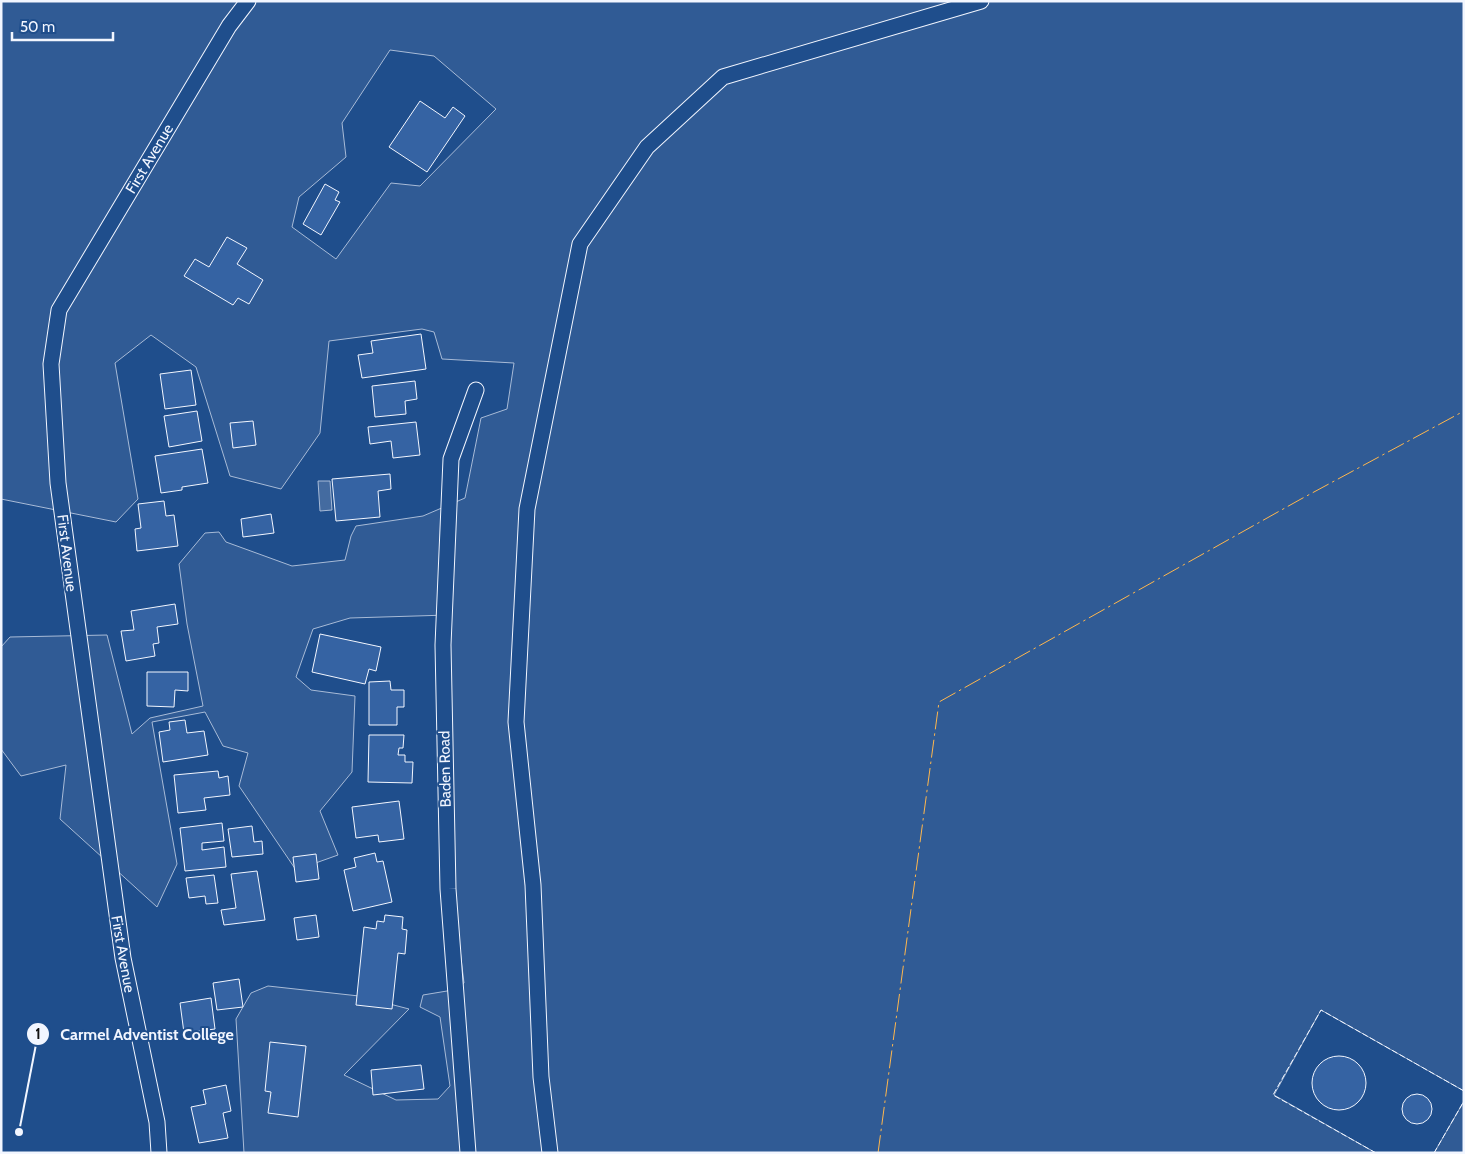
<svg xmlns="http://www.w3.org/2000/svg" width="1465" height="1154" font-family="Cabin,sans-serif">
  <style>
    .green { fill: #305b95; stroke: #a8bbd7; fill-rule: evenodd }
    .water { fill: #446ba0; stroke: #a8bbd7 }
    .building { fill: #3563a3; stroke: #f2f6ff }
    .lines { fill: none; stroke-linecap: round; stroke-linejoin: round }
    .minor-casing { stroke: #f2f6ff; stroke-width: 17 }
    .minor { stroke: #1f4e8c; stroke-width: 15 }
    .fence { stroke: #f2f6ff; stroke-width: 1; stroke-dasharray: 6 2.5; stroke-linecap: butt }
    .power { stroke: #ffb74d; stroke-width: 1; stroke-dasharray: 18 4 2.5 4; stroke-linecap: butt }
    .labels { text-anchor: middle; stroke-width: 4; stroke-linejoin: round; paint-order: stroke }
    .street-label { font-size: 15px; fill: #f2f6ff; stroke: #1f4e8c }
    .leader { fill: none; stroke: #f2f6ff; stroke-width: 2 }
    .callout-dot { fill: #f2f6ff; stroke: #1f4e8c; stroke-width: 2 }
    .mark-label { font-size: 15px; text-anchor: middle; font-weight: bold; fill: #111 }
    .callout-label { font-size: 16px; text-anchor: middle; font-weight: bold; fill: #f2f6ff; stroke: #1f4e8c; stroke-width: 4; stroke-linejoin: round; paint-order: stroke }
  </style>
  <rect width="100%" height="100%" fill="#1f4e8c"/>
  <g class="green">
    <path d="M1,1H1464V1091L1321,1010L1274,1095L1376,1153H244L236,1019L251,993L268,986L359,996L409,1009L344,1075L396,1100L438,1099L450,1086L440,1017L420,1007L423,995L447,991L464,983C448,861 450,737 448,615L350,618L313,629L296,677L311,690L355,696L352,772L320,811L338,855L296,870L239,786L248,753L223,746L205,712L152,722L177,864L157,907L60,819L66,765L21,776L1,749V647L10,637L107,635L132,734L150,718L203,706L187,624L179,564L205,533L219,532L226,542L292,566L345,560L351,536L356,526L423,516L465,498L481,418L507,409L514,363L442,359L434,332L422,329L329,341L320,433L281,489L230,476L196,367L151,335L115,363L138,499L116,522L1,499ZM390,50L434,56L496,109L420,186L391,183L336,259L292,227L299,197L346,157L342,123Z"/>
    <path d="M1464,1101V1153H1434Z"/>
  </g>
  <path class="water" d="M318,481H330L332,510L320,511Z"/>
  <g class="building">
    <path d="M420,101L445,118L453,107L465,116L427,172L389,147Z"/>
    <path d="M325,184L339,192L335,200L340,202L321,235L303,224Z"/>
    <path d="M227,237L247,248L237,264L263,280L249,304L238,298L233,305L184,276L195,259L209,267Z"/>
    <path d="M421,334L426,369L362,378L358,355L373,353L371,341Z"/>
    <path d="M191,370L196,405L165,409L160,374Z"/>
    <path d="M415,381L417,399L405,401L406,414L375,417L372,386Z"/>
    <path d="M197,411L202,441L169,447L164,416Z"/>
    <path d="M253,421L256,445L233,448L230,423Z"/>
    <path d="M416,422L420,455L393,458L391,441L370,444L368,427Z"/>
    <path d="M202,449L208,483L182,487V490L161,493L155,456Z"/>
    <path d="M390,474L391,489L378,491L380,517L336,521L332,479Z"/>
    <path d="M164,501L166,516L174,515L178,546L137,551L135,529L141,528L138,504Z"/>
    <path d="M271,514L274,533L243,537L241,519Z"/>
    <path d="M175,604L178,624L157,627L159,643L153,644L155,656L126,661L121,631L134,630L131,611Z"/>
    <path d="M320,634L381,647L376,671L369,669L365,684L312,672Z"/>
    <path d="M147,672H188V691L175,690L174,707L147,706Z"/>
    <path d="M390,681L391,690H404V707H397V725H369V682Z"/>
    <path d="M185,720L187,733L204,731L208,755L163,762L159,732L170,730L169,722Z"/>
    <path d="M369,735H404L403,748H399L398,755H405V762H413L412,783L368,782Z"/>
    <path d="M218,771L219,778L228,776L230,795L204,798L206,810L178,813L174,775Z"/>
    <path d="M399,801L404,839L379,842L378,835L356,838L352,807Z"/>
    <path d="M222,823L224,841L202,843V850L224,847L226,867L185,871L180,828Z"/>
    <path d="M252,826L254,842L262,841L263,854L232,857L228,829Z"/>
    <path d="M375,853L377,862L383,861L392,902L353,911L344,870L356,867L354,858Z"/>
    <path d="M316,854L319,879L296,882L293,857Z"/>
    <path d="M257,871L265,920L224,925L221,910L236,908L231,874Z"/>
    <path d="M214,875L218,903L206,904L205,896L189,898L186,878Z"/>
    <path d="M316,915L319,937L297,940L294,918Z"/>
    <path d="M385,915L403,917L402,929L407,930L405,954L398,953L392,1009L356,1005L364,927L376,929L377,921L384,922Z"/>
    <path d="M239,979L243,1007L217,1010L213,983Z"/>
    <path d="M211,998L215,1029L184,1033L180,1003Z"/>
    <path d="M270,1042L306,1046L298,1117L268,1113L271,1092L265,1091Z"/>
    <circle cx="1339" cy="1083" r="27"/>
    <path d="M421,1065L424,1089L373,1095L371,1070Z"/>
    <path d="M226,1085L231,1111L223,1113L228,1138L199,1143L191,1107L206,1104L203,1090Z"/>
    <circle cx="1417" cy="1109" r="15"/>
  </g>
  <g class="lines">
    <g class="minor-casing">
      <g id="minor">
        <path id="s1" d="M159,1153L157,1122L123,958L58,483L51,364L59,310L229,26L248,1"/>
        <path d="M468,1153L448,889L443,645L451,459L476,390"/>
        <path d="M550,1153L541,1077L533,885L516,722L527,509L580,244L647,147L723,77L981,1"/>
      </g>
    </g>
    <use href="#minor" class="minor"/>
    <g class="fence">
      <path d="M1376,1153L1273,1095L1321,1010L1464,1091"/>
      <path d="M1434,1153L1464,1101"/>
    </g>
    <path class="power" d="M878,1153L939,702L1301,499L1464,411"/>
  </g>
  <g class="labels">
    <g class="street-label">
      <text dy="5" stroke="none"><textPath href="#s1" startOffset="1028">First Avenue</textPath></text>
      <text transform="translate(67 553) rotate(83)" y="5">First Avenue</text>
      <text transform="translate(445 769) rotate(-91)" y="5">Baden Road</text>
      <text transform="translate(123 954) rotate(80)" y="5">First Avenue</text>
    </g>
  </g>
  <path class="leader" d="M19 1132L38 1034"/>
  <g class="callout-dot">
    <circle cx="19" cy="1132" r="5"/>
    <circle cx="38" cy="1034" r="12"/>
  </g>
  <g class="mark-label">
    <text x="38" y="1039">1</text>
  </g>
  <g class="callout-label">
    <text x="147" y="1040">Carmel Adventist College</text>
  </g>
  <rect width="1465" height="1154" fill="none" stroke="#f2f6ff" stroke-width="5"/>
  <path d="M12 32v8h101v-8" fill="none" stroke="#f2f6ff" stroke-width="2.5"/>
  <text x="20" y="32" font-size="15" fill="#f2f6ff" stroke="#1f4e8c" stroke-width="4" paint-order="stroke">50 m</text>
</svg>
